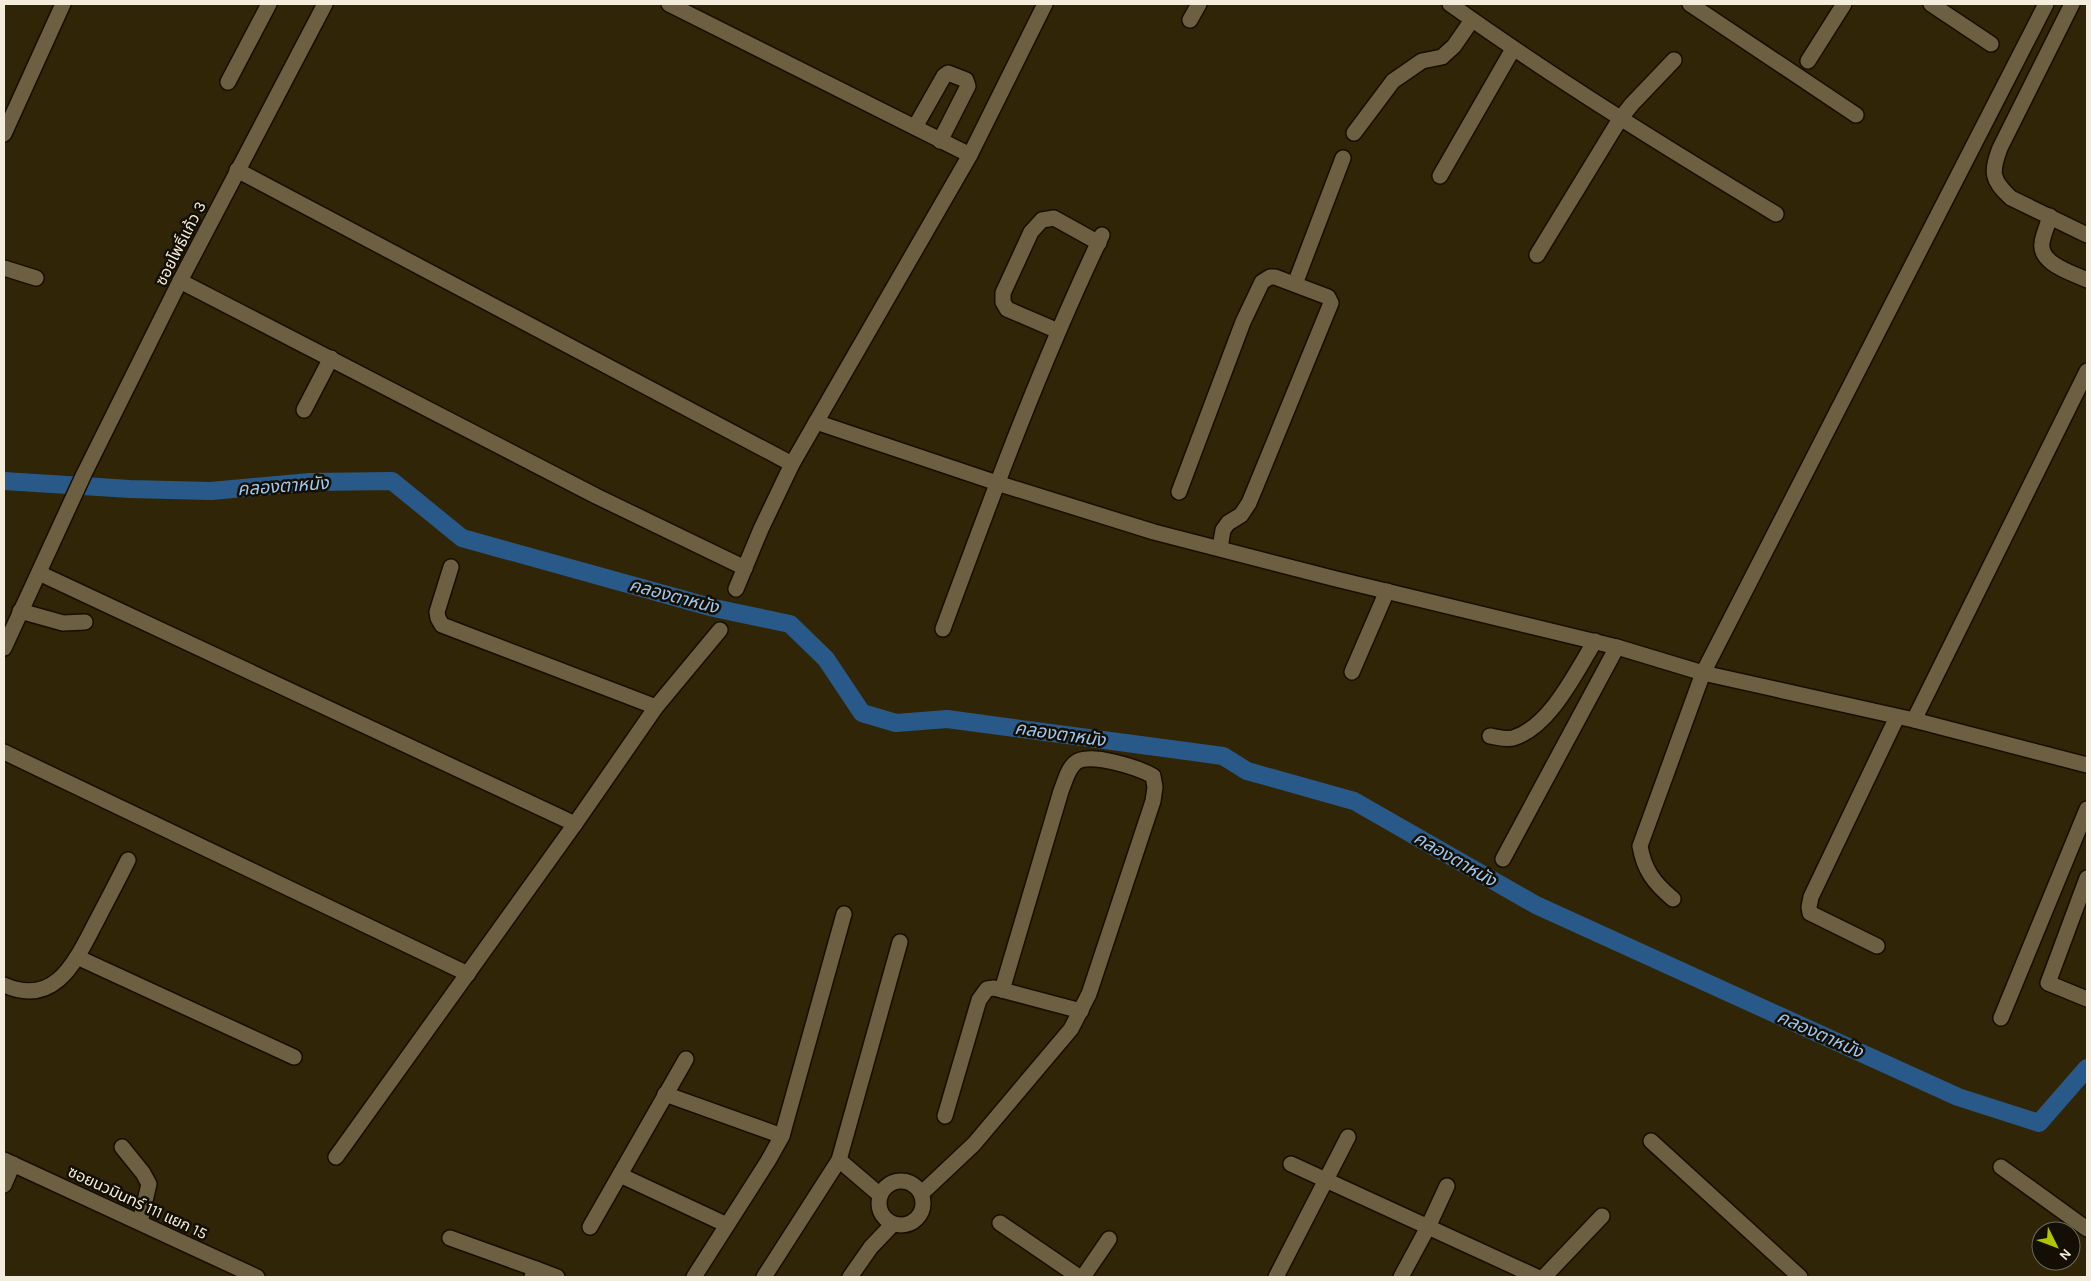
<svg xmlns="http://www.w3.org/2000/svg" width="2091" height="1281" font-family="Karla,'Noto Sans Thai',sans-serif">
  <style>
    .lines { fill: none; stroke-linecap: round; stroke-linejoin: round }
    .canal { stroke: #295989; stroke-width: 18 }
    .minor-casing { stroke: #170e00; stroke-width: 18 }
    .minor { stroke: #6d5f41; stroke-width: 15 }
    .labels { text-anchor: middle; stroke-width: 5; stroke-linejoin: round; paint-order: stroke }
    .street-label { font-size: 16px; fill: #f5eddc; stroke: #140f04 }
    .water-label { font-size: 18px; font-style: italic; fill: #9ec6f1; stroke: #140f04 }
  </style>
  <rect width="100%" height="100%" fill="#312507"/>
  <g class="lines">
    <path class="canal" d="M4,481L130,489L211,491L310,482L392,481L462,538L714,608L790,624L826,659L862,713L896,723L947,719L1223,756L1247,771L1354,801L1536,905L1958,1097L2039,1123L2087,1068"/>
    <g class="minor-casing">
      <g id="minor">
        <path d="M669,4L970,155"/>
        <path d="M1450,4C1555,79 1665,147 1776,214"/>
        <path d="M1690,4L1856,115"/>
        <path d="M1931,4L1991,44"/>
        <path d="M2072,4L2000,148C1991,172 1991,180 2011,198L2087,235"/>
        <path d="M1190,20L1199,4"/>
        <path d="M1808,61L1844,4"/>
        <path d="M228,82L269,4"/>
        <path d="M915,127L944,76L948,73L966,80L968,86L940,141"/>
        <path d="M1354,133L1393,81L1422,61L1442,57L1454,46L1472,20"/>
        <path d="M4,134L63,4"/>
        <path d="M237,170L792,464"/>
        <path d="M1440,176L1513,49"/>
        <path d="M2050,216C2048,225 2043,234 2042,243C2039,264 2073,273 2087,280"/>
        <path d="M1537,255L1620,119L1632,104L1674,60"/>
        <path d="M4,268L36,278"/>
        <path d="M180,281L596,496L745,568"/>
        <path d="M1295,284L1343,158"/>
        <path d="M1058,331L1007,309L1003,302V293L1031,232L1042,220L1054,218L1099,243"/>
        <path d="M304,410L331,358"/>
        <path d="M816,422L997,483L1154,532L1336,579L1617,647L1703,673L1914,720L2087,765"/>
        <path d="M1179,492L1243,322L1262,282L1270,277H1275L1328,297L1331,303L1249,503L1241,515L1228,523L1223,530L1220,548"/>
        <path d="M451,567L437,612L438,618L442,625L656,707"/>
        <path d="M39,573L575,824"/>
        <path d="M736,589L761,529L792,464L970,155L1045,4"/>
        <path d="M20,611L63,623L85,622"/>
        <path d="M943,629C992,496 1041,363 1102,235"/>
        <path d="M4,648L84,474L180,281L325,4"/>
        <path d="M1352,672L1387,591"/>
        <path d="M1914,720L2087,371"/>
        <path d="M1490,736C1497,737 1506,740 1513,738C1550,727 1576,672 1595,641"/>
        <path d="M4,752L468,974"/>
        <path d="M1503,859L1617,647"/>
        <path d="M2087,878L2048,983L2087,999"/>
        <path d="M1673,899C1654,883 1644,870 1640,846L1703,673L2046,4"/>
        <path d="M1877,946L1810,913L1809,907L1811,897L1897,717"/>
        <path d="M77,957L294,1057"/>
        <path d="M4,985C56,1008 76,960 96,922C107,901 118,880 128,860"/>
        <path d="M2001,1018L2087,809"/>
        <path d="M665,1094L782,1136"/>
        <path d="M945,1116L979,1000L987,989L994,988L1081,1011"/>
        <path d="M1651,1141L1800,1277"/>
        <path d="M122,1147L143,1173L149,1184L140,1222"/>
        <path d="M336,1157L575,824L656,707L720,630"/>
        <path d="M4,1160L257,1277"/>
        <path d="M839,1160L880,1195"/>
        <path d="M1291,1164L1537,1277"/>
        <path d="M2001,1167L2087,1229"/>
        <path d="M620,1175L727,1225"/>
        <circle cx="901" cy="1203" r="22"/>
        <path d="M4,1185L13,1164"/>
        <path d="M922,1193L974,1144L1071,1029L1089,994L1153,801L1155,787L1153,776C1139,768 1088,751 1075,763C1067,770 1065,782 1061,791L1002,990"/>
        <path d="M1000,1223L1079,1277"/>
        <path d="M590,1227L686,1059"/>
        <path d="M450,1238L536,1269"/>
        <path d="M532,1277L536,1269L557,1277"/>
        <path d="M694,1277L768,1161L782,1136L844,914"/>
        <path d="M764,1277L839,1160L900,942"/>
        <path d="M850,1277L871,1247L893,1224"/>
        <path d="M1083,1277L1109,1239"/>
        <path d="M1276,1277L1348,1137"/>
        <path d="M1401,1277L1428,1227L1447,1186"/>
        <path d="M1544,1277L1602,1216"/>
      </g>
    </g>
    <use href="#minor" class="minor"/>
  </g>
  <g class="labels">
    <g class="street-label">
      <text transform="translate(180 243) rotate(-63)" y="6">ซอยโพธิ์แก้ว 3</text>
      <text transform="translate(138 1202) rotate(25)" y="6">ซอยนวมินทร์ 111 แยก 15</text>
    </g>
    <g class="water-label">
      <text transform="translate(283 486) rotate(-4)" y="6">คลองตาหนัง</text>
      <text transform="translate(674 596) rotate(15)" y="6">คลองตาหนัง</text>
      <text transform="translate(1060 734) rotate(8)" y="6">คลองตาหนัง</text>
      <text transform="translate(1455 859) rotate(30)" y="6">คลองตาหนัง</text>
      <text transform="translate(1820 1034) rotate(24)" y="6">คลองตาหนัง</text>
    </g>
  </g>
  <rect width="2091" height="1281" fill="none" stroke="#f5eddc" stroke-width="10"/>
  <g transform="translate(2056 1246) rotate(132)"><circle r="24" fill="#140f04" stroke="#6e685a"/>
  <path d="M0-4L9 19L0 12L-9 19Z" fill="#b0c501"/>
  <text y="-8" font-size="14" font-weight="bold" text-anchor="middle" fill="#f5eddc">N</text>
  </g>
</svg>
